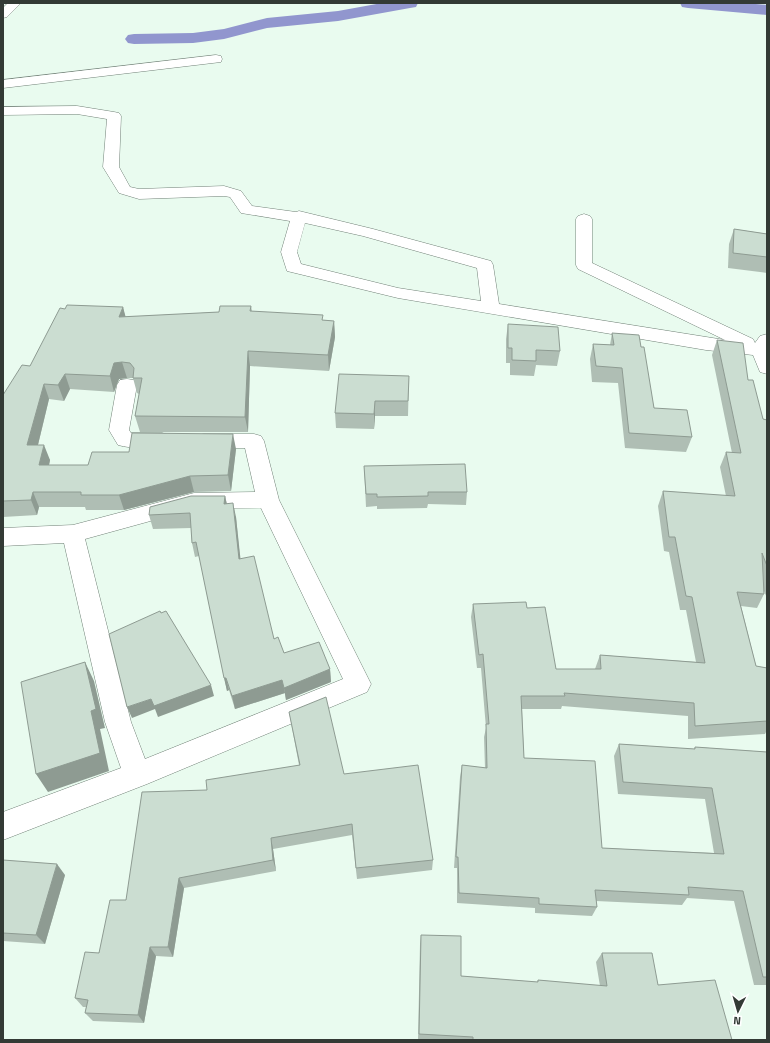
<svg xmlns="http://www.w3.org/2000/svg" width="770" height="1043" font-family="'Titillium Web',sans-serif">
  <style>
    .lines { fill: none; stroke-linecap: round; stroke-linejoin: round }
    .canal { fill: #9196ce; fill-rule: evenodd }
    .minor-casing { stroke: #728278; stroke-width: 1 }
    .minor { fill: #fff; fill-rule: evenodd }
    .wall { fill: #afbeb4 }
    .shaded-wall { fill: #8e9b92 }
    .building { fill: #cbddd1; stroke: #8e9b92 }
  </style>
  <rect width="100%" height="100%" fill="#e9fbef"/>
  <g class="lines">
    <g class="canal">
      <path d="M382,3H418L416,7L410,8L338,21L267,28L224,39L193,43L134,44L128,43L125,39L128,35L134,34L193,33L224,29L267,18L338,11Z"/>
      <path d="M680,3H745L767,5V15L688,8L682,7Z"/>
    </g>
    <g class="minor-casing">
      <g id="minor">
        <path d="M8,3H21L7,17L3,18V8Z"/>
        <path d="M216,55L221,56L222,59L221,62L3,88V80Z"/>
        <path d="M77,106L114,112L119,113L121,116L119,167L130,187L139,189L224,186L241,191L252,206L296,212L299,211L373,229L491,261L493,265L499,304L725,340L578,269L576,265V219L578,216L584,214L590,216L592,219V263L753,339L755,343L760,336L767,334V374L760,372L753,355L706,350L398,298L287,271L281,252L290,221L241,213L230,197L224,196L139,199L119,193L103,167L107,119L77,114L3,115V107ZM305,223L363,236L477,268L481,301L398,288L301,264L297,252Z"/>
        <path d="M127,379L134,380L137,385L129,430L131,433H162L169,435L172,440L169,445C155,449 132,449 118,445L109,430L117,385L120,380Z"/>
        <path d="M204,434H254L261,436L264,441L279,500L371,684L367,692L147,784L3,840V812L121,768L105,722L64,543L3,546V528L73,525L194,493L255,492L245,448H204L197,446L194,441L197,436ZM261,508L343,679L145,759L131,722L85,539L194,509Z"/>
      </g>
    </g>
    <use href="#minor" class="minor"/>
  </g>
  <g class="wall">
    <path d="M734,229L767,234V273L728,268L729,244Z"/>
    <path d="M251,306L252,311L323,320L334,321L335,337L329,371L250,366L248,432H140L135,416L139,394L137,393L133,378H127L119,379L114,392L70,389L64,401L49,399L38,445L50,460L49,465H88L129,452L236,449L231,491L194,492L124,510H86L85,507H39L37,515L3,517V395L30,366L65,309L123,307L125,317L219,312Z"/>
    <path d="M508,324L560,351L557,366L536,365L534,376L510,375V363H506V339Z"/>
    <path d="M612,333L641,347L654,408L692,437L686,452L625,448L618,383L592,382L590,359L593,344L610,345Z"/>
    <path d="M717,340L748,380L763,419L767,420V598L764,591V594L757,608L741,606L756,666L767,668V730L765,734L688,739V716L562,706L561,709H522L524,758L602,848L714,853L705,799L618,794L614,756L619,744L694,749L695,747L767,752V985H754L734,901L687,898L682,905L596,901L597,907L592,916L535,913V908L457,903V868H454L460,777L462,765L485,768L484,737L486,728L481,668H477L471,617L473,604L527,608L556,669H595L600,655L696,662L686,610H680L669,552L664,551L658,506L663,491L726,496L720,467L726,452L732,453L712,355Z"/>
    <path d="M409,376L408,416H375L374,429L336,428L335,413Z"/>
    <path d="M364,466L467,492L466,505L428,504L427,508L377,509V506L366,507Z"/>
    <path d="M225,496L227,504L236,517L240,559L274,639L284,653L330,669L331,682L286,700L285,693L235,709L229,690L227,691L199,556L195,557L192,543L191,528L153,529L149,515Z"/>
    <path d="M289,712L344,774L433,860L432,870L357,879L352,835L273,849L276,871L184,888L173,957L156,956L144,1023L93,1021L85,1013L86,1007H83L75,998L126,900L207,790L299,765Z"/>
    <path d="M3,860L65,875L45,944L3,941Z"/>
    <path d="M421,935L461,976L537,982L538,980L600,986L596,962L602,953L658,985L732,1040H418L420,944Z"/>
  </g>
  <g class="shaded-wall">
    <path d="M123,307L127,322L119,317Z"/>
    <path d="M334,321L335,337L329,371L328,355Z"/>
    <path d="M248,351L250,366L248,432L245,417Z"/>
    <path d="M122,362L127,378L119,379L114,392L110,376L114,363Z"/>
    <path d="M65,374L70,389L64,401L58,385Z"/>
    <path d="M44,384L49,399L34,461L27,445Z"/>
    <path d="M375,401V416L374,429V414Z"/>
    <path d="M233,434L236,449L231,491L228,475Z"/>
    <path d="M44,445L50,460L46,480L39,465Z"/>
    <path d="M190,476L194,492L124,510L119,495Z"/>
    <path d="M33,492L39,507L37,515L31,500Z"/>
    <path d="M225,496L228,510L224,504Z"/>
    <path d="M233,503L236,517L242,573L239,559Z"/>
    <path d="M85,662L94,681L105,728L100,729L109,771L48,792L36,774Z"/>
    <path d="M330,669L331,682L286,700L284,688Z"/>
    <path d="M224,678H226L229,690L227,691Z"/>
    <path d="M282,680L285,693L235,709L232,696Z"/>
    <path d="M211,685L214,696L158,717L155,709L132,718L127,707L151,699Z"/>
    <path d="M271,838L273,849L276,871L273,860Z"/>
    <path d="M57,864L65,875L45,944L36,935Z"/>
    <path d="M179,878L184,888L173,957L168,947Z"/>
    <path d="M150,947L156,956L144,1023L138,1015Z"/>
  </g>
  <g class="building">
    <path d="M734,229L767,234V257L733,253Z"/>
    <path d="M67,305L123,307L119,317L219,312L220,306H251L250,311L323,315L322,320L334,321L328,355L248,351L245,417L135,416L142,378H133L134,368L130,363L122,362L114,363L110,376L65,374L58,385L44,384L27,445H44L39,465H88L92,452H129L132,433L233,434L228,475L190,476L119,495H81V492H33L31,500L3,501V395L22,365L30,366L60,308L65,309Z"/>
    <path d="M508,324L558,327L560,351L536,350V361L512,360V348H508Z"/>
    <path d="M612,333L639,335L641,347H644L654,408L687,410L692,437L629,433L622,368L596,366L593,344L614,345Z"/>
    <path d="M717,340L743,343L748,380H753L763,419L767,420V566L762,553L764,594L737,592L756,666L767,668V721L695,726L694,703L564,693L565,696H521L524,758L595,761L602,848L724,854L712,788L623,782L619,744L695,749V747L767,752V977H763L743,891L688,887L689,895L595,890L597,907L539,904V898L459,893L458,857H456L462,765L487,768L486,724H489L483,654L479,655L473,604L526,602L527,608L545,607L556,669H601L600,655L705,663L692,597L686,596L675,537H669L663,491L735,496L726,452L741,453Z"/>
    <path d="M339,374L409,376L408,401H375L374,414L335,413Z"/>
    <path d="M465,464L467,492H428V496L377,497V494H366L364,466Z"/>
    <path d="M191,496H225L224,504L233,503L239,559L254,556L274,639L278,637L284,653L319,642L330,669L284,688L282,680L232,696L226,678H224L196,542L192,543L190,513L149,515L150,507Z"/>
    <path d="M160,611L161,613L166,611L211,685L154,706L151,699L127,707L109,634Z"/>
    <path d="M85,662L96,709L91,711L100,753L36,774L21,682Z"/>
    <path d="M326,697L344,774L418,765L433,860L356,868L352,824L271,838L273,860L179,878L168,947H150L138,1015L85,1013L88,1000L75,998L85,952L99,953L110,900H126L142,792L207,790L206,780L300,765L289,712Z"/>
    <path d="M3,860L57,864L36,935L3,933Z"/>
    <path d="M421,935L461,936V976L538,982V980L607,986L602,953H652L658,985L715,980L732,1040H473V1037L419,1034Z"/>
  </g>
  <rect width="770" height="1043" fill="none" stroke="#333a35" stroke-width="8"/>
  <g transform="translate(738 1011) rotate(185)" stroke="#ffffff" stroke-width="3" paint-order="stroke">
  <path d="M0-3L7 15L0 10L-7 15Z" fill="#333a35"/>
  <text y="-6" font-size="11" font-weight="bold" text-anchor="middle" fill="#333a35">N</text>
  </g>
</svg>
